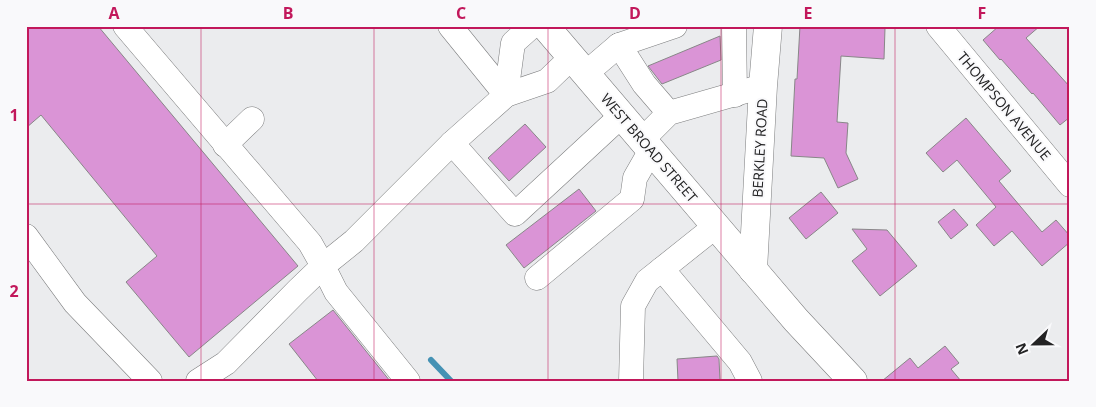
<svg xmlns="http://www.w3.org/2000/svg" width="1096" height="407" font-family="'Open Sans',sans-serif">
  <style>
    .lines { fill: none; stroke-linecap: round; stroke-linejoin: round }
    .stream { stroke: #4592b4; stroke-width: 6 }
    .building { fill: #da94d6; stroke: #888788 }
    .minor-casing { stroke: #7c7d7e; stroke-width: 25 }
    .major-casing { stroke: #7c7d7e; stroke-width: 29 }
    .minor { stroke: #fff; stroke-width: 24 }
    .major { stroke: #fff; stroke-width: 28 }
    .grid { fill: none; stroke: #c2185b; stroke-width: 1; stroke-opacity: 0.55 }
    .labels { text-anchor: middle; stroke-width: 4; stroke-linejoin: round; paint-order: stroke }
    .street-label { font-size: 14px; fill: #232324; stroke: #f9f9fb }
    .neatline { fill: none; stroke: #c2185b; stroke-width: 2 }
    .grid-label { font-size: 16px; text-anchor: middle; font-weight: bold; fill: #c2185b }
  </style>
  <rect width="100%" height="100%" fill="#ebecee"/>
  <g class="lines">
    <path class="stream" d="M431,360L451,381"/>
  </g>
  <g class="building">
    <path d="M26,26H98L298,266L189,357L126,282L157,256L41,115L26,128Z"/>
    <path d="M800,26L885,28L884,59L841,56L837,122L848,123L846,153L858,179L838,188L824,158L791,156L795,79H797Z"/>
    <path d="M999,26H1040L1026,38L1070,87V117L1060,125L1033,93L1032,94L1001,59L1000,60L983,40Z"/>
    <path d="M720,36L721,60L662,84L648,66Z"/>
    <path d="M966,118L1011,171L999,181L1042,232L1056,220L1070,236V242L1042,266L1012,231L994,246L976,225L996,207L957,160L943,172L926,153Z"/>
    <path d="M525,124L546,147L509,181L488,158Z"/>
    <path d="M579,189L596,211L524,268L506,245Z"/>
    <path d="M821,192L838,213L806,239L789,218Z"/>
    <path d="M954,209L968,225L951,239L938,222Z"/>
    <path d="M852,229L887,230L917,266L880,296L852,261L867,249Z"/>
    <path d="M333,310L390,381H318L289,344Z"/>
    <path d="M945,346L959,363L951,369L961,381H882L910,358L918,368Z"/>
    <path d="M717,356L719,359L720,381H678L677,359Z"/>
  </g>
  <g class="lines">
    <g class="minor-casing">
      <g id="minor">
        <path d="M125,26L310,243L323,266L298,290L226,363L198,381"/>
        <path d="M450,26L506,95"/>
        <path d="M734,26L735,95"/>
        <path d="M938,26L1070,185"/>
        <path d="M619,45L644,84L669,113"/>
        <path d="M585,74L619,45L675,26"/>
        <path d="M506,95L513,43L532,26"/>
        <path d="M642,140L669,113L763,86"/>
        <path d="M452,143L515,214L621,116"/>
        <path d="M225,145L252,119"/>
        <path d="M26,236L75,303L150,381"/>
        <path d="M662,269L740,362L750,381"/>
        <path d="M537,278L632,199L635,178L651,150"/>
        <path d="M408,381L336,292L323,266L354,241L452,143L506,95L547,81L571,58"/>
        <path d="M631,381L633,306L647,281L716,226"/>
      </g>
    </g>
    <g class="major-casing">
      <g id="major">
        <path d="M545,26L796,320L853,381"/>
        <path d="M753,270L763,86L768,26"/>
      </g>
    </g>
    <use href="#minor" class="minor"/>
    <use href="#major" class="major"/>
  </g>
  <path class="grid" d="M201,26V381M374,26V381M548,26V381M721,26V381M895,26V381M26,204H1070"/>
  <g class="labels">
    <g class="street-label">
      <text transform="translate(1004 106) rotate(50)" y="5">THOMPSON AVENUE</text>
      <text transform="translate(649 148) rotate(49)" y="5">WEST BROAD STREET</text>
      <text transform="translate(760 148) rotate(-87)" y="5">BERKLEY ROAD</text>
    </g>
  </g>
  <rect width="1096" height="407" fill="none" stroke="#f9f9fb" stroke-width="55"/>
  <g transform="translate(1034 344) rotate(248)" stroke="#f9f9fb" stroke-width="4" paint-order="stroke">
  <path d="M0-4L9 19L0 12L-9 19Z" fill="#232324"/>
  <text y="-8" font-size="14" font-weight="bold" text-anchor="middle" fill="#232324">N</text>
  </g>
  <rect x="28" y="28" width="1040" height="352" class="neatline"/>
  <g class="grid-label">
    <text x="114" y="19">A</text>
    <text x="288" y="19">B</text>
    <text x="461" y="19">C</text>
    <text x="635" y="19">D</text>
    <text x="808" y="19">E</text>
    <text x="982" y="19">F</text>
    <text x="14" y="121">1</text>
    <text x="14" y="297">2</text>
  </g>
</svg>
